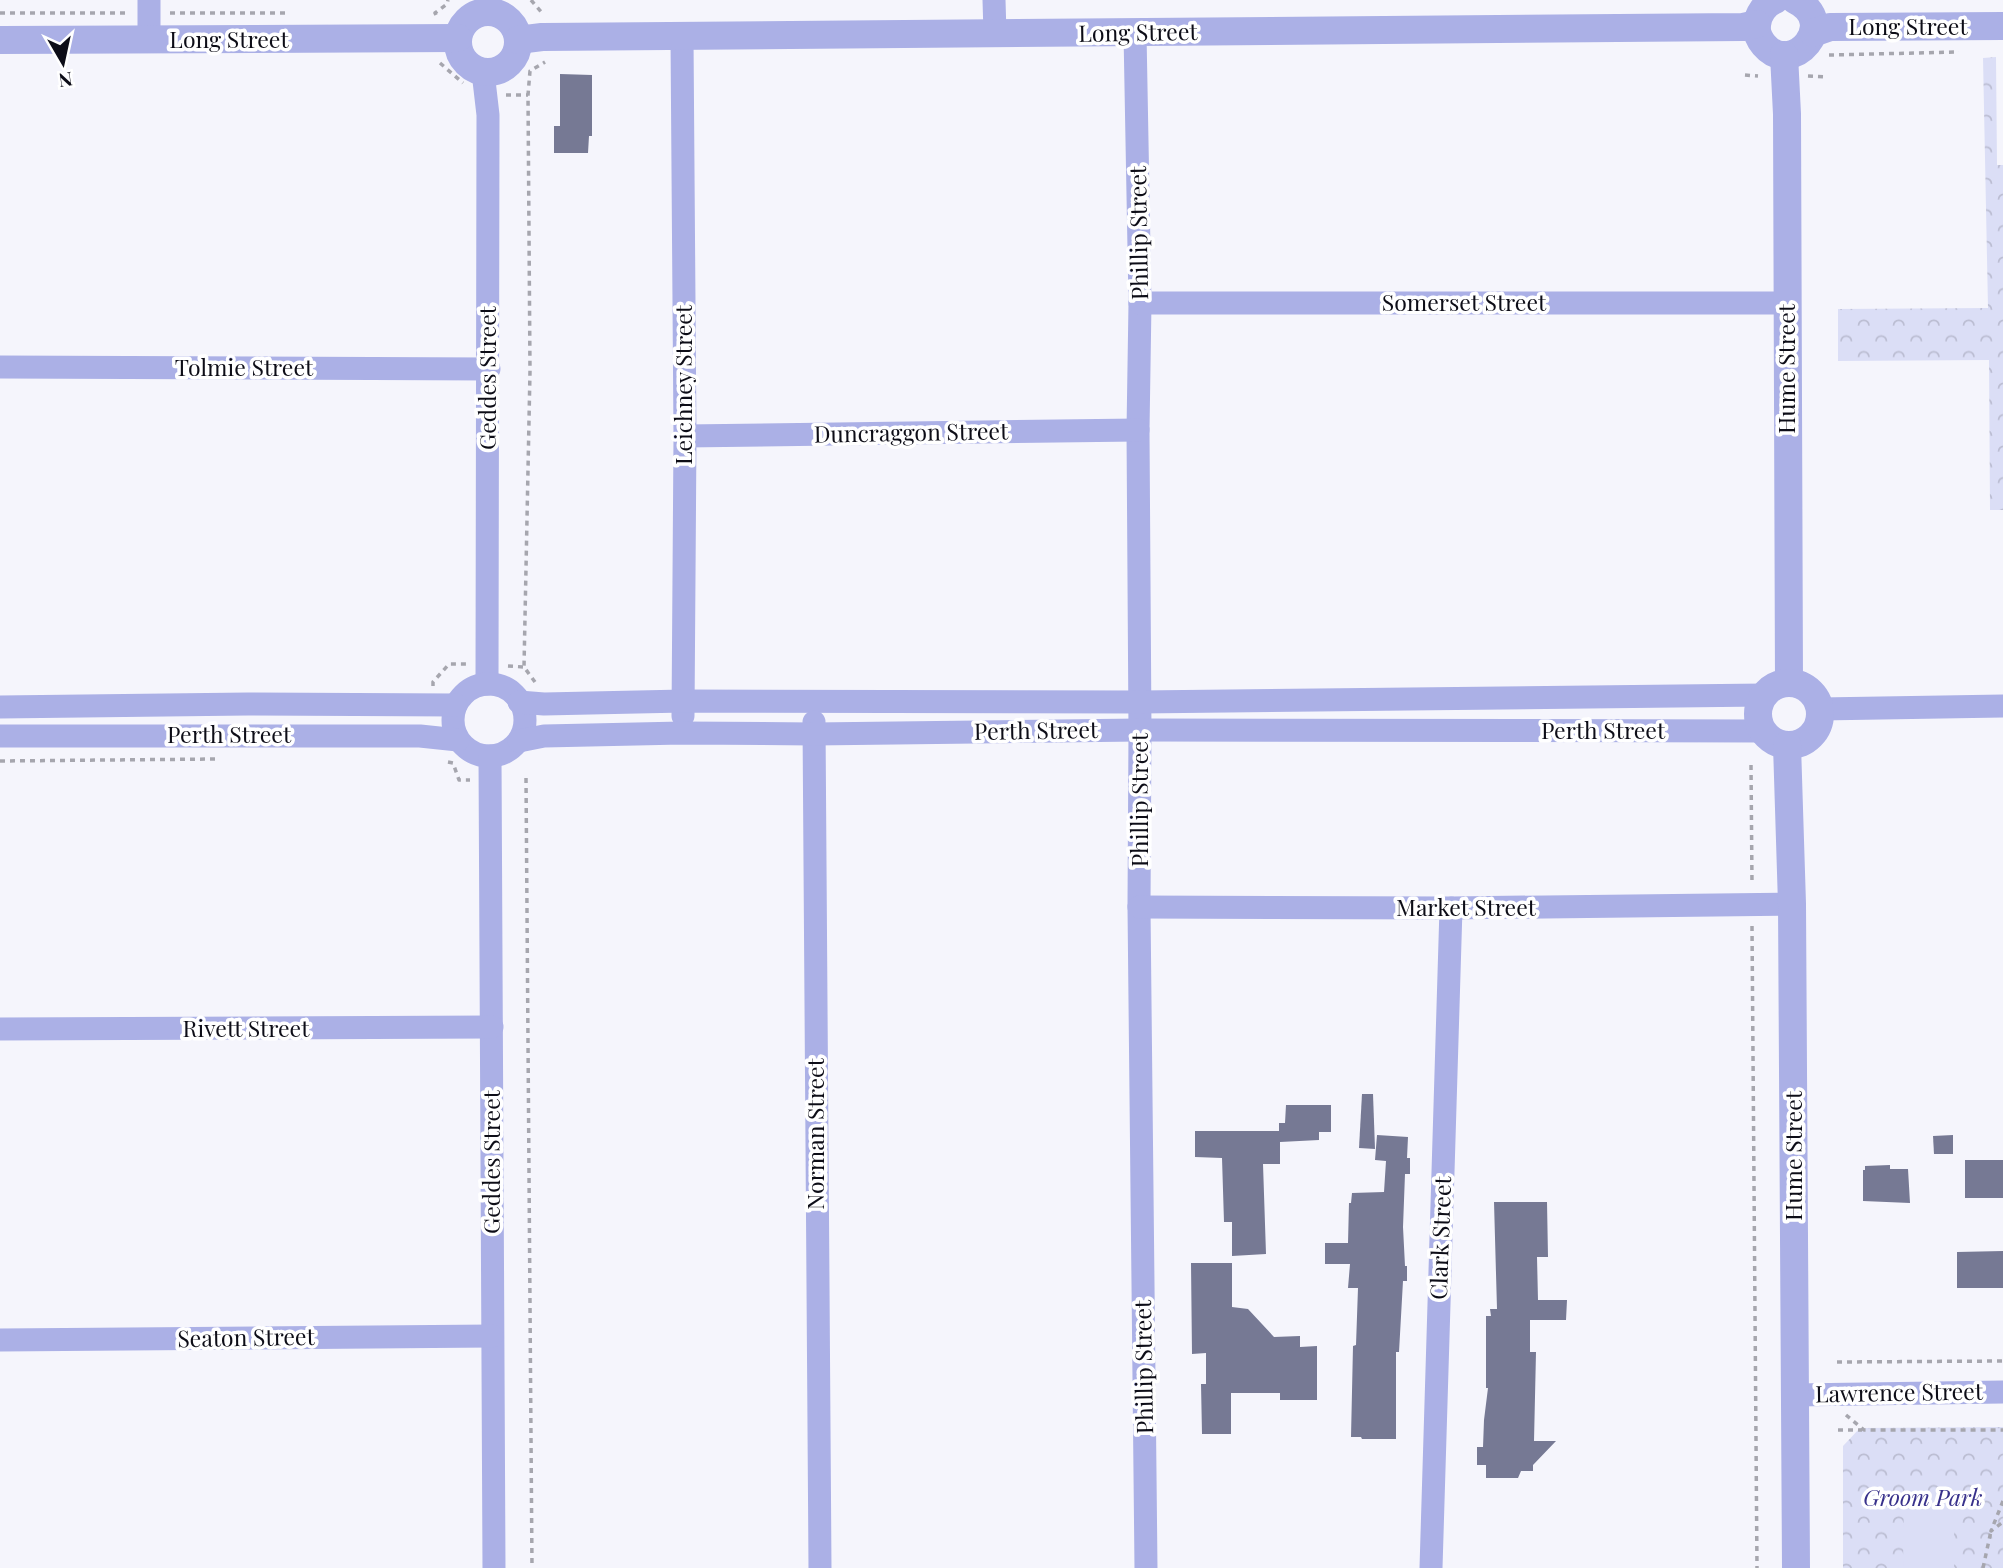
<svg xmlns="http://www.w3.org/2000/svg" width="2003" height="1568" font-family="'Playfair Display',serif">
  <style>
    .park { fill: url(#park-crowns) }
    .pitch { fill: #dbdef6 }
    .building { fill: #767994 }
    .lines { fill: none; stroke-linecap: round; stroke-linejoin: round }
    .path { stroke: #a6a6ae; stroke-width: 3.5; stroke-dasharray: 5 5; stroke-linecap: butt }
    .minor { stroke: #abb0e6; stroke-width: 23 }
    .tertiary { stroke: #abb0e6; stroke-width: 28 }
    .labels { text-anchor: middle; stroke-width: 7; stroke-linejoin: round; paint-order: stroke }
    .street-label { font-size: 23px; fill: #0d0d17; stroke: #fff }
    .park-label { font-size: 23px; font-style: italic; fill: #38318b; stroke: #fff }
  </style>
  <defs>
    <pattern id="park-crowns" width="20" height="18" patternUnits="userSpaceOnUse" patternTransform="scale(1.75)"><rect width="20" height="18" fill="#dbdef6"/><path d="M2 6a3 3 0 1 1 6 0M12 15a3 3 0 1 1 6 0" fill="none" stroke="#bbbdd2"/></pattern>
  </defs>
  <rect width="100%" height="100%" fill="#f5f5fc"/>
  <g class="park">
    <path d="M1996,57L1997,165H2003V510H1990L1989,360L1838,361V309L1988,308L1983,58Z"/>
    <path d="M2003,1427V1568H1843V1446L1860,1428Z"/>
  </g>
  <path class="pitch" d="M1904,1490L1954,1491V1568H1903Z"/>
  <g class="building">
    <path d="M560,74L592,75V136H589L588,153H554V126H560Z"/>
    <path d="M1362,1094H1373L1375,1149L1359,1148Z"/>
    <path d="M1286,1105H1331V1132H1319V1140L1280,1142V1164H1263L1266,1254L1232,1256V1222H1224L1222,1158L1195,1157V1131H1279V1123H1285Z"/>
    <path d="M1377,1135L1408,1137L1407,1158H1410V1174H1405L1403,1227L1405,1266H1407V1281H1403L1399,1352H1396V1439H1362L1361,1437H1351L1353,1346L1356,1345L1358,1288H1348L1350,1264H1325V1243H1348L1349,1203H1351L1352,1193L1384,1192L1386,1161L1375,1160Z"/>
    <path d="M1953,1135V1154H1934L1933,1136Z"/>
    <rect x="1965" y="1160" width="38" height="38"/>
    <path d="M1890,1165V1169H1908L1910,1203L1863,1201V1170H1865V1166Z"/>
    <path d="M1494,1202H1547L1548,1257H1537L1538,1300H1567L1566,1320H1530V1352H1536L1534,1441H1556L1533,1465V1471H1521L1518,1478H1486V1465H1477V1447H1483L1484,1420L1488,1388H1486V1316H1491L1490,1309H1497Z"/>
    <path d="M2003,1251V1288H1957V1252Z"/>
    <path d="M1191,1263H1232V1307L1248,1309L1274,1337L1300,1336V1347L1317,1346V1400H1280V1393H1231V1434H1202L1201,1384H1206V1353L1192,1354Z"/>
  </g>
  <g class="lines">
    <g class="path">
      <path d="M531,0L543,14"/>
      <path d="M0,13H127"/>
      <path d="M170,13H285"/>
      <path d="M436,15L435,13L447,4L448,0"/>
      <path d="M1829,55L1959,52"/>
      <path d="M440,63L463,83"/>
      <path d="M1745,75L1758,76"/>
      <path d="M1808,76L1827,77"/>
      <path d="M506,95H528"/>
      <path d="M508,666L524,667"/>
      <path d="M535,682L524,667L530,371L528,95L530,71L545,62"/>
      <path d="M433,686V682L449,664H466"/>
      <path d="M0,761L217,759"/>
      <path d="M448,762L453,763L459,780H470"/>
      <path d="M1751,765L1752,883"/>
      <path d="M526,778L532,1568"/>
      <path d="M1752,926L1757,1568"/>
      <path d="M1837,1362L2003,1361"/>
      <path d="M1846,1415L1864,1430H2003"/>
      <path d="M1838,1430H1862"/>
      <path d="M2003,1501L1991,1531L2003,1522"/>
      <path d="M1983,1568L1991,1531"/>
    </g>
    <g class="minor">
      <path d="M488,0L489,11"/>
      <path d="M994,0L995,34"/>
      <path d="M1135,33L1140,303L1138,430L1140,730L1139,907L1146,1568"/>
      <path d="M682,37L685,436L683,716"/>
      <path d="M149,40V0"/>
      <path d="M483,72L488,115L487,684"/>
      <path d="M1140,303H1787"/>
      <path d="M0,367L489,369"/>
      <path d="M685,436L1138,430"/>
      <circle cx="489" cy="720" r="36"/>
      <path d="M519,702L544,704L684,701L1140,702L1764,695"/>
      <path d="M0,707L248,704L456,705"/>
      <path d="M1820,709L2003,706"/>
      <path d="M814,722L820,1568"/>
      <path d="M0,736H420L458,740"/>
      <path d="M519,741L544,736L682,733L814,734L1140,730L1763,731"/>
      <path d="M490,756L494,1568"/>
      <path d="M1139,907L1451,908L1792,904"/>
      <path d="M0,1029L492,1027"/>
      <path d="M0,1340L492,1336"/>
      <path d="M1795,1395L2003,1392"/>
      <path d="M1431,1568L1451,908"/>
    </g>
    <g class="tertiary">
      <path d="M1775,0C1765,4 1758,14 1757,25C1756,32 1759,39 1764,45C1792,78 1841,23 1795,0"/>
      <circle cx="488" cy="42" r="30"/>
      <path d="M1813,33L1830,27L2003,26"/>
      <path d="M0,40L458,38"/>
      <path d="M518,40L542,37L1743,27L1757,24"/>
      <path d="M1784,55L1787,114L1789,683"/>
      <circle cx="1789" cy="714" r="31"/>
      <path d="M1787,745L1792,904L1796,1568"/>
    </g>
  </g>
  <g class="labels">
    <g class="street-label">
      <text x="1908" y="35">Long Street</text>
      <text transform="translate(1138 33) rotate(-1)" y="8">Long Street</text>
      <text x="229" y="48">Long Street</text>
      <text transform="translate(1139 233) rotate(-91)" y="8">Phillip Street</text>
      <text x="1464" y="311">Somerset Street</text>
      <text x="244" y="376">Tolmie Street</text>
      <text transform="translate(1787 369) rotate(-90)" y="8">Hume Street</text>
      <text transform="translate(488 378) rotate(-90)" y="8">Geddes Street</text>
      <text transform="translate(684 385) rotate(-90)" y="8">Leichney Street</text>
      <text transform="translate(911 433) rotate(-1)" y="8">Duncraggon Street</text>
      <text transform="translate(1036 731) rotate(-1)" y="8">Perth Street</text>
      <text x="1603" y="739">Perth Street</text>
      <text x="229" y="743">Perth Street</text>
      <text transform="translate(1140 800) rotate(-90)" y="8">Phillip Street</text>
      <text x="1466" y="916">Market Street</text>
      <text x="246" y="1037">Rivett Street</text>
      <text transform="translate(816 1134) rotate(-90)" y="8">Norman Street</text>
      <text transform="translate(1794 1156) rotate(-90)" y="8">Hume Street</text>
      <text transform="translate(492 1162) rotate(-90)" y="8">Geddes Street</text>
      <text transform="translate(1441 1238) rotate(-88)" y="8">Clark Street</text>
      <text transform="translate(246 1338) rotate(-1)" y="8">Seaton Street</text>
      <text transform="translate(1144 1367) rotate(-91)" y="8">Phillip Street</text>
      <text transform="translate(1899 1393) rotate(-1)" y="8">Lawrence Street</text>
    </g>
    <g class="park-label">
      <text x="1923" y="1506">Groom Park</text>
    </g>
  </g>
  <g transform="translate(63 63) rotate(171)" stroke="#ffffff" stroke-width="5" paint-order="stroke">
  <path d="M0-5L12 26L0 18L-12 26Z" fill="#0d0d17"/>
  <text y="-10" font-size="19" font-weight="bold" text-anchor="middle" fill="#0d0d17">N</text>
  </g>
</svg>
